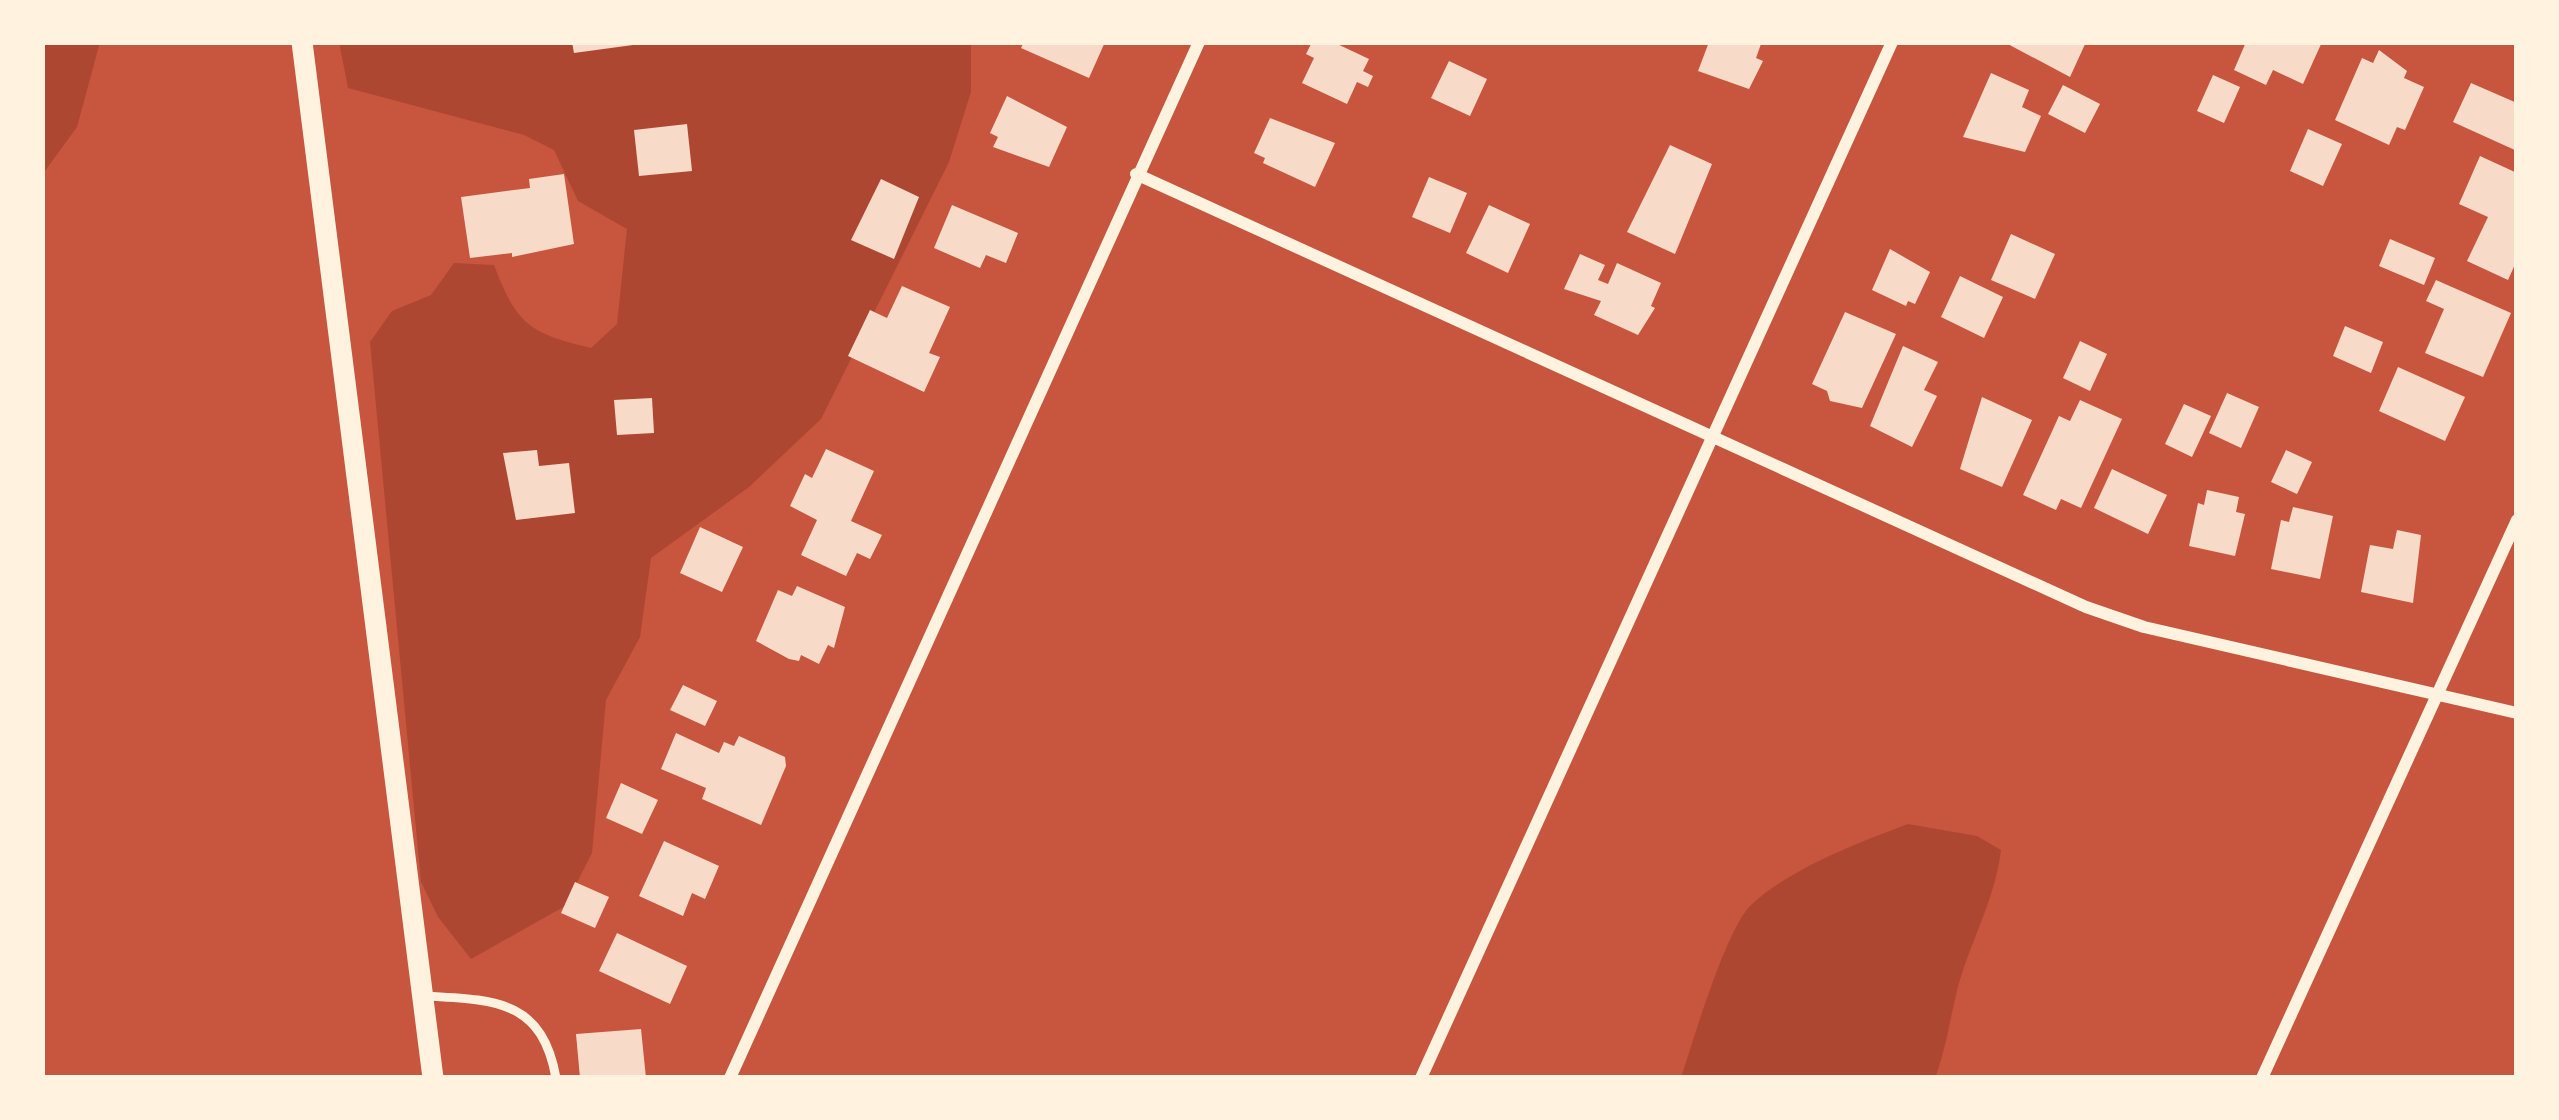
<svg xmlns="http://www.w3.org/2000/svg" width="2559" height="1120" font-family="Jost,sans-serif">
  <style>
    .green { fill: #ae4732 }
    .building { fill: #f7dbc8 }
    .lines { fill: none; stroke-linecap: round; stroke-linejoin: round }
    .service { stroke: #fff3e0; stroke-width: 9 }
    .minor { stroke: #fff3e0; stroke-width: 12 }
    .tertiary { stroke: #fff3e0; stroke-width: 21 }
  </style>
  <rect width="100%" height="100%" fill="#c8553d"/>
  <g class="green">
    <path d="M42,42H100L77,127L42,175Z"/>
    <path d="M339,42H971V92L949,162L821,419L749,487L651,558L640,637L606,700L592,853L565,906L471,959L438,917L421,882L370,342L392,311L431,295L454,263L494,265C517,325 529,333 591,348L617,324L627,229L578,201L554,150L524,135L348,88Z"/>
    <path d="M1908,824L1977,836L2001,850C1994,905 1968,944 1956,995C1949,1024 1946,1049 1935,1078H1681C1693,1041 1726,929 1751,905C1789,869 1860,842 1908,824Z"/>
  </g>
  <g class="building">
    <path d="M572,42H633V45L574,53Z"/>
    <path d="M1024,42H1105L1089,78L1021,48Z"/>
    <path d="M1312,42H1333L1369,59L1363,71L1373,76L1368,87L1357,82L1347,104L1302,83L1314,58L1306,54Z"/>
    <path d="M1709,42L1761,44L1756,58L1763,61L1749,89L1698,71Z"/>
    <path d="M2004,42H2086L2070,77Z"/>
    <path d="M2246,42H2322L2303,84L2273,70L2266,85L2234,70Z"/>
    <path d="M2379,50L2407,71L2404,78L2424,87L2405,130L2397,127L2389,145L2335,120L2362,58L2373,63Z"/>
    <path d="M1449,61L1487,79L1470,116L1431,98Z"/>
    <path d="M1991,73L2029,90L2022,107L2041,116L2025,152L1963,137Z"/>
    <path d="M2213,75L2240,87L2224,123L2197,111Z"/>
    <path d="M2471,83L2517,103V151L2453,122Z"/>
    <path d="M2063,85L2100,104L2085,133L2048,114Z"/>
    <path d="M1007,96L1067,127L1049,167L993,147L998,137L990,133Z"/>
    <path d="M1270,118L1335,143L1315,187L1263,163L1265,158L1254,153Z"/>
    <path d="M687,124L692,171L639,176L634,130Z"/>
    <path d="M2308,129L2342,144L2323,186L2290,171Z"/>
    <path d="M1670,145L1712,164L1675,254L1627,232Z"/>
    <path d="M2480,156L2517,173V260L2508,280L2467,261L2488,217L2459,204Z"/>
    <path d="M564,174L574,244L512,257V253L470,258L461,197L530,188L529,179Z"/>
    <path d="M1429,177L1467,193L1450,233L1412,217Z"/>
    <path d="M881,179L919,197L894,259L851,240Z"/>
    <path d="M952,205L1018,233L1006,263L986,255L980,268L934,248Z"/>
    <path d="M1489,205L1530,224L1508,273L1466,253Z"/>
    <path d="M2011,234L2055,254L2035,299L1991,280Z"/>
    <path d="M2390,239L2435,258L2424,285L2379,266Z"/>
    <path d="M1890,249L1930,272L1915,304L1908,301L1906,306L1872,290Z"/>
    <path d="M1580,254L1605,265L1598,280L1608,284L1617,263L1661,283L1651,306L1655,308L1638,335L1594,315L1601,301L1564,289Z"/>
    <path d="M1960,276L2003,297L1984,338L1941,317Z"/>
    <path d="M2436,280L2511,313L2483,377L2425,353L2444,309L2426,301Z"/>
    <path d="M902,286L950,307L929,353L940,357L924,392L848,356L870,310L887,318Z"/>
    <path d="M1845,312L1896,334L1862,408L1830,401L1827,391L1812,384Z"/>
    <path d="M2345,326L2383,342L2371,373L2333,356Z"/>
    <path d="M2080,341L2107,354L2090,391L2063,378Z"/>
    <path d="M1903,346L1938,362L1924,390L1937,396L1912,447L1870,426Z"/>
    <path d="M2398,367L2465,397L2445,441L2379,411Z"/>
    <path d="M2227,393L2259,407L2241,448L2209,433Z"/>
    <path d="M1982,397L2032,420L2002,487L1960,469Z"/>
    <path d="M652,398L654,433L617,435L614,400Z"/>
    <path d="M2080,400L2122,419L2081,508L2061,499L2056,510L2023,495L2059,416L2070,421Z"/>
    <path d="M2184,404L2211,416L2192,457L2165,444Z"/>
    <path d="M826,449L874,471L851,521L882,535L870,559L857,553L846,576L801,555L817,520L790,506L805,474L812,478Z"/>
    <path d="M537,450L539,466L569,463L575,513L516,520L503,453Z"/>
    <path d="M2286,450L2312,462L2297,494L2271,482Z"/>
    <path d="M2112,469L2167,495L2148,534L2094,508Z"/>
    <path d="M2207,490L2239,497L2236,512L2245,514L2235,556L2189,546L2198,503L2204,505Z"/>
    <path d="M2293,507L2333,516L2320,579L2271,569L2281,520L2289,522Z"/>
    <path d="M700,527L743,547L722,592L680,573Z"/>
    <path d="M2397,530L2421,535L2413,603L2361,592L2370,545L2393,549Z"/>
    <path d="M797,586L845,607L834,648L828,645L819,664L801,655L799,661L789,659L756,641L778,590L792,596Z"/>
    <path d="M683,685L717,701L705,726L670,710Z"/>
    <path d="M676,733L719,753L724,742L734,746L739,736L785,757L786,766L761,825L702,799L706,788L661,769Z"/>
    <path d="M621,783L658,800L642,834L606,818Z"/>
    <path d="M664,841L719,866L705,899L692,893L683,916L639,896Z"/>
    <path d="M575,882L609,897L595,928L561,913Z"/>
    <path d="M617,933L687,966L670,1004L599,971Z"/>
    <path d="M641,1029L646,1078H580L576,1034Z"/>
  </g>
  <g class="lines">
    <path class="service" d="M426,996C496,1000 542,1000 556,1078"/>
    <g class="minor">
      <path d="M1136,174L2086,607L2144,627L2517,713"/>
      <path d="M730,1078L1199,42"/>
      <path d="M1421,1078L1892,42"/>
      <path d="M2262,1078L2517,520"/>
    </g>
    <path class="tertiary" d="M302,42L433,1078"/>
  </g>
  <rect width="2559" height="1120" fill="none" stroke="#fff3e0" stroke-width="90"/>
</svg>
